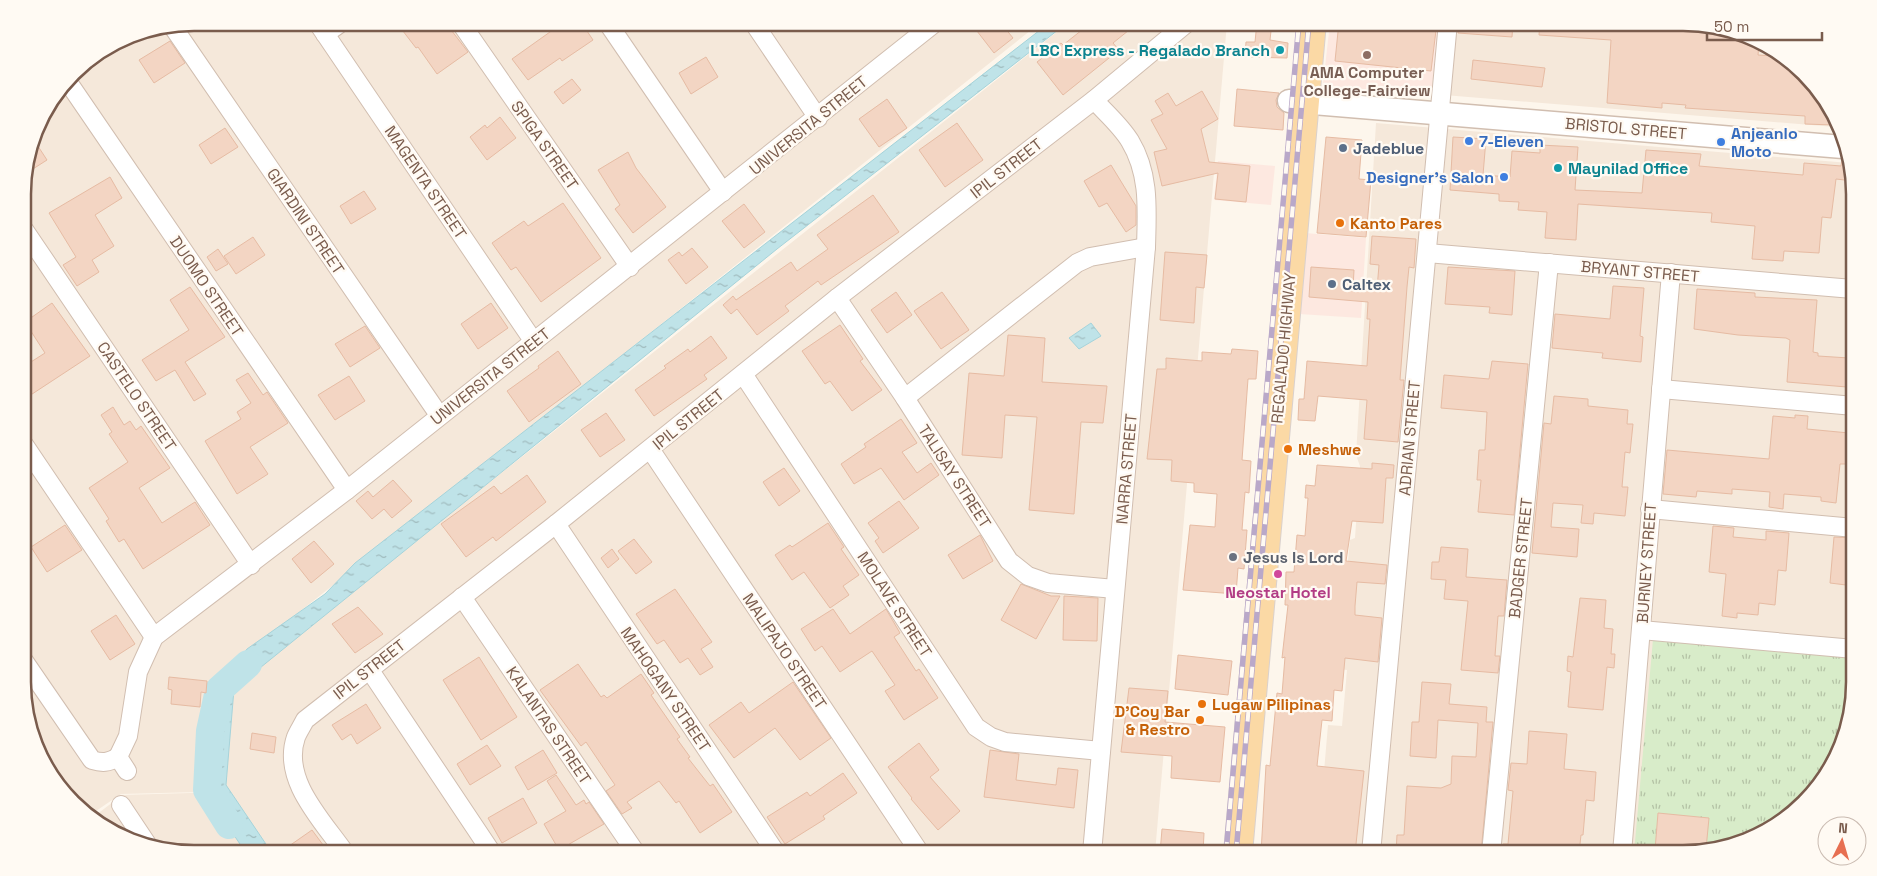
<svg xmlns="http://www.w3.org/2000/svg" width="1877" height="876" font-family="'Space Grotesk',sans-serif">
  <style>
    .residential { fill: #f5e8da }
    .commercial { fill: #fde8e0 }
    .grass { fill: url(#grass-tufts) }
    .water { fill: url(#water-ripples); stroke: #a5d3da }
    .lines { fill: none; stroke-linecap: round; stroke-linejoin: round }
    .river { stroke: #bfe3e8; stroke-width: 28 }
    .building { fill: #f3d5c3; stroke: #e6bba3 }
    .minor-casing { stroke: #d1beb0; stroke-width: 20 }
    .tertiary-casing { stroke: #d1beb0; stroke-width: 25 }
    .primary-casing { stroke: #dad1cd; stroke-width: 30 }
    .minor { stroke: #fff; stroke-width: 18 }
    .tertiary { stroke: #fff; stroke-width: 22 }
    .primary { stroke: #fbd9a5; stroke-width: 28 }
    .rail-casing { stroke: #b9a8c9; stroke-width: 5.5 }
    .rail { stroke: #fffaf3; stroke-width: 4; stroke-dasharray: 11; stroke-linecap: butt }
    .culture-dot { fill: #0f9aa8; stroke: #fffaf3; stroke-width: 2 }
    .education-dot { fill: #8d6e63; stroke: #fffaf3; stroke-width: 2 }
    .shop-dot { fill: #3f7fe0; stroke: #fffaf3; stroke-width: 2 }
    .service-dot { fill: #5c6f8a; stroke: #fffaf3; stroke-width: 2 }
    .food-dot { fill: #e8710a; stroke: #fffaf3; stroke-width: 2 }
    .worship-dot { fill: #6b7280; stroke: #fffaf3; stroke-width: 2 }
    .hotel-dot { fill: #d1479c; stroke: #fffaf3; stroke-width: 2 }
    .labels { text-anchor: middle; stroke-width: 4.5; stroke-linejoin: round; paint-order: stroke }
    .culture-label { font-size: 16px; font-weight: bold; fill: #0d838f; stroke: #fffaf3; text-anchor: end }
    .education-label { font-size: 16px; font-weight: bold; fill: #785e54; stroke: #fffaf3 }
    .street-label { font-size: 16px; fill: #7a5c4d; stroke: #fffaf3 }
    .shop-label { font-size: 16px; font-weight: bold; fill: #366cbe; stroke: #fffaf3; text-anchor: start }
    .service-label { font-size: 16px; font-weight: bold; fill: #4e5e75; stroke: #fffaf3; text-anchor: start }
    .food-label { font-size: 16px; font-weight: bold; fill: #c56008; stroke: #fffaf3; text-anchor: start }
    .worship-label { font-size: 16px; font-weight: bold; fill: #5b616d; stroke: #fffaf3; text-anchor: start }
    .hotel-label { font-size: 16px; font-weight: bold; fill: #b23c85; stroke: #fffaf3 }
    .rim { fill: none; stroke: #7a5c4d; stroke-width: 2.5 }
  </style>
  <defs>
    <pattern id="grass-tufts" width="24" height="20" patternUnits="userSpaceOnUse" patternTransform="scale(1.25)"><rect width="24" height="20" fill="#d8ecc9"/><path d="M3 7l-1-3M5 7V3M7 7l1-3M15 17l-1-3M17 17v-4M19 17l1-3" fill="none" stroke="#b4c2a5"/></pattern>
    <pattern id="water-ripples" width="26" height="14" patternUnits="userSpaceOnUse" patternTransform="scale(1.25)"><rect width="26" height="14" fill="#bfe3e8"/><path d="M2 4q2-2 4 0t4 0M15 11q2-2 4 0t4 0" fill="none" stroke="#a0bbbe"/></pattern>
  </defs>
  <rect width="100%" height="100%" fill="#fdf6ec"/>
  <g class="residential">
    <path d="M194,22L1040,23L210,683L200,792L121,794L93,813L58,786L24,705L23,182L40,118L81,65L129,35Z"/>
    <path d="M1068,23H1227L1155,853H194L128,840L96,815L122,795L224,792L228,690Z"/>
    <path d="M1439,23H1683L1749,36L1819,90L1835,127L1432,94Z"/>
    <path d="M1376,123L1849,163L1853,172L1854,682L1841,748L1819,787L1779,824L1694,853H1317L1328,725L1342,726L1347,670L1332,668L1346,581L1350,540L1355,538L1360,466L1356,455Z"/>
  </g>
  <g class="commercial">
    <path d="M1330,23H1439L1431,96L1323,85Z"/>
    <path d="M1218,161L1275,166L1271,205L1214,200Z"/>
    <path d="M1305,233L1366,238L1361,318L1299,314Z"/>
  </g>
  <path class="grass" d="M1653,639L1854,656V682L1841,748L1819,787L1779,824L1694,853H1634Z"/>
  <g class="water">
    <path d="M1049,23H1067L777,249L234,689L226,785L272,853H246L211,801L203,764L222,684L247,649L325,594L355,563Z"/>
    <path d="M1091,323L1101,336L1079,349L1069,338Z"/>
  </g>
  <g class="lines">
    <path class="river" d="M229,825L207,790L210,731L219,690L248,664"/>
  </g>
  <g class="building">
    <path d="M396,22H445L468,52L437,74L418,47L416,48Z"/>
    <path d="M564,22L570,30L581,22L593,40L562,61L560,58L528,80L512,59Z"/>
    <path d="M970,22H1000L1013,38L994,53Z"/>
    <path d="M1092,22H1139L1113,43L1119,50L1063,95L1037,62L1061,43L1063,45Z"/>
    <path d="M1257,22H1272L1270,40L1288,43L1287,58L1245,57L1246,42H1255Z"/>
    <path d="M1339,22H1437L1431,71L1335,61Z"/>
    <path d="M1459,22H1513L1512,37L1458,33Z"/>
    <path d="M1540,22H1683L1749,36L1759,44L1758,55L1776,56L1819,90L1834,125L1805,124V116L1685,108L1686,105L1662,103V108L1607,103L1611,40L1539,35Z"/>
    <path d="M170,41L185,63L154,83L139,60Z"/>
    <path d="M706,57L718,77L691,94L679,73Z"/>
    <path d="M1473,60L1545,68L1542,87L1471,79Z"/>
    <path d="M572,79L581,90L563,104L554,92Z"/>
    <path d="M1237,89L1279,93L1276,100L1277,107L1284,113L1283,130L1234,126Z"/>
    <path d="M1202,91L1218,119L1201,129L1209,162L1250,166L1246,202L1215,199L1218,173L1162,186L1154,152L1167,149L1151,120L1163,114L1155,101L1168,93L1176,106Z"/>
    <path d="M887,99L907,128L879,147L859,119Z"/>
    <path d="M500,117L516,138L487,160L470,137L485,125L487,128Z"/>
    <path d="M957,123L983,160L945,187L919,150Z"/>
    <path d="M225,128L238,147L211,164L199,145Z"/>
    <path d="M1326,137L1362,140L1359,179L1371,180L1366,237L1317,233Z"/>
    <path d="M1453,137L1486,139L1483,175L1510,177L1512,151L1540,153V145L1578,147L1575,190L1642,193L1646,150L1701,154L1699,166L1803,175L1804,163L1841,166L1842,160L1848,159L1853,172V181L1836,179L1831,218L1822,217L1819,253L1784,251L1783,261L1752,259L1755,226L1711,222L1712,213L1578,204L1576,240L1545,238L1547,212L1518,210L1519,202L1499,201V194L1450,190Z"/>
    <path d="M34,140L47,160L25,174L32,149Z"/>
    <path d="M628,152L636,168L666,207L633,233L615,209L620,205L598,170Z"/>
    <path d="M1111,165L1136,206V225L1126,232L1107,203L1099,207L1084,181Z"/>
    <path d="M110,177L122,198L95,215L114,246L92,260L99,272L77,286L63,265L76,257L49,213Z"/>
    <path d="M364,191L376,209L351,224L340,206Z"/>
    <path d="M873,195L899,232L821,285L818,281L785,306L789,311L757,335L737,309L731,314L723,305L733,296L736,300L791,262L797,271L828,249L817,235Z"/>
    <path d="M563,203L601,258L541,302L516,267L511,270L492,243L524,221L528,226Z"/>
    <path d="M744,204L765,232L744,248L722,221Z"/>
    <path d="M1372,236L1416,239L1414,268L1409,267L1407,287L1400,380H1404L1398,442L1364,439L1367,400L1318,396L1315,421L1298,420L1299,399H1304L1307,361L1367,366L1370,319H1367L1368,302L1309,297L1311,267L1354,270L1353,288L1377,289L1379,265L1370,264Z"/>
    <path d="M253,237L265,255L236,274L224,256Z"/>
    <path d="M692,248L708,267L686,284L668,260L679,252L682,256Z"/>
    <path d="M218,249L228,264L216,271L207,257Z"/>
    <path d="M1165,252L1207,255L1204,288L1196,287L1194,323L1160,320Z"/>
    <path d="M1448,267L1515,271L1512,315L1489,313L1490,307L1445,304Z"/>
    <path d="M1613,286L1644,288L1640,336L1643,337L1641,362L1602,358L1603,353L1552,348L1555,314L1610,319Z"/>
    <path d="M190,287L225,337L185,362L206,394L194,401L175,370L156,381L142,360L189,330L170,300Z"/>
    <path d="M1697,289L1755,293V297L1817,300L1813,352L1818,353V356L1849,358L1847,387L1787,382L1790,340L1786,338L1738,335L1694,329Z"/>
    <path d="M896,292L912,315L887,333L871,310Z"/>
    <path d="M942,292L969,330L941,349L914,311Z"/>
    <path d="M52,303L90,356L23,400V367L45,353L25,322Z"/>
    <path d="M491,303L508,328L478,349L461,324Z"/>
    <path d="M840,325L863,359L860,361L882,390L852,411L830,381L825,384L802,351Z"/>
    <path d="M365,326L380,348L350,367L335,344Z"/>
    <path d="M1008,335L1045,338L1042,382L1107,386L1103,423L1081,422L1074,514L1029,510L1037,417L1005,415L1002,458L962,455L969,373L1004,376Z"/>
    <path d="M711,336L727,358L704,375L707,379L654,416L635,390L666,368L664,366L688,349L690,352Z"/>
    <path d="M1232,349L1258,351L1256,379H1248L1242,460L1251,461L1249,493L1245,492L1242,530H1247L1244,569L1238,568L1236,594L1183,590L1190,525L1215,527L1217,494L1194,492V483L1171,481L1172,460L1147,459L1157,369H1166V358L1202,361V352L1231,354Z"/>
    <path d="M558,351L581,384L529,422L507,391L539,368L538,366Z"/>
    <path d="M1492,361L1528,364L1514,515L1478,512L1481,480H1477L1479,450H1485L1487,412L1441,408L1444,375L1489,379Z"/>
    <path d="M248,373L263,395L267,392L288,423L250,447L268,474L237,494L205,441L241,419L237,412L251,403L236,380Z"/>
    <path d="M349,376L365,401L335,420L318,395Z"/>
    <path d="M1554,396L1588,399V406L1628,410L1627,424H1633L1630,453L1625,452L1622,487H1628L1625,516L1594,513L1593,524L1581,523L1583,505L1553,503L1551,527L1579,529L1577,557L1532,553L1544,423L1551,424Z"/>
    <path d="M113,407L124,425L130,421L136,430L141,426L170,468L139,488L162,523L195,502L210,525L143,569L124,539L119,542L106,521L109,519L89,488L128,462L109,434L112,432L101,415Z"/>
    <path d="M606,413L625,440L600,457L581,430Z"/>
    <path d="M1795,415L1808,416L1807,429L1849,433L1846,464H1840L1836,503L1821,501V497L1784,494L1783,509L1769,507L1770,492L1732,489V494L1697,491L1696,497L1663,494L1667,450L1769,459L1773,416L1795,418Z"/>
    <path d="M901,419L917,443L902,452L917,473L931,463L939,475L904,500L881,468L854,484L841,464L866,447L864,444Z"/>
    <path d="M1372,463L1394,465L1393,478H1386L1383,523L1352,521L1346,561L1387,565L1385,584L1357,582L1355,606V615L1382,618L1378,662L1345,658L1342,691L1334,690L1332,721L1322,720L1317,766L1364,771L1355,853H1261L1266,765L1270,766L1277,693L1282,694L1285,657L1282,658L1288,605H1285L1286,572H1294L1297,535L1305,536L1308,498H1305L1306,485L1315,486L1317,465L1372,469Z"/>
    <path d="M784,468L800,491L779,506L763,482Z"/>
    <path d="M527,475L546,502L496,541L493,537L466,557L441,524L494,486L501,494Z"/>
    <path d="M393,480L412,501L392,518L384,509L372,519L356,501L368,491L373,497Z"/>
    <path d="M899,501L919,528L883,553L875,541L879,538L868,523Z"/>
    <path d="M828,523L844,547L841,549L859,575L843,586L849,595L830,608L804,572L792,580L775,555L790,545L792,547Z"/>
    <path d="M65,525L82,550L47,572L31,547Z"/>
    <path d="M1713,526L1734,528L1733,537L1766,540V531L1789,533L1786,571L1778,570L1775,605L1759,603L1758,615L1737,613V618L1722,616L1726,574L1709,572Z"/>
    <path d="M980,535L993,561L963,579L948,555Z"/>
    <path d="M1834,537L1854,538V586L1830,583Z"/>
    <path d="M634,539L652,562L636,574L618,551Z"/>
    <path d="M314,541L334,564L311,583L292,559Z"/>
    <path d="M1441,547L1468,549L1466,577L1507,580L1504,616H1498L1495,656H1500L1498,673L1461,670L1468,601L1444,599L1446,580L1431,579L1432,562H1439Z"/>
    <path d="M612,549L619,559L608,568L601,558Z"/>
    <path d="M1021,584L1051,596H1060L1036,639L1001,620Z"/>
    <path d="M675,589L712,642L701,649L713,667L700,675L688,658L680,663L664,640L657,644L636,614Z"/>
    <path d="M1064,596L1098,598L1097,641L1063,640Z"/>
    <path d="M1580,598L1606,600L1604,628L1613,629L1611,654H1615L1614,668L1607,667L1603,710L1568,707L1571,672L1567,671L1568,656L1573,657Z"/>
    <path d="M358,607L383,634L355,653L332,624Z"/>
    <path d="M833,609L850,634L886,609L900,633L894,637L916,671L919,669L938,698L904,720L885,691L895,685L872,651L840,672L822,646L815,651L801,629Z"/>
    <path d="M116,615L135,644L110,660L91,631Z"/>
    <path d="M1178,655L1232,661L1228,695L1175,689Z"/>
    <path d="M479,657L517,717L481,740L443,680Z"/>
    <path d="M578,664L601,697L604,695L607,698L641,674L654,693L651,695L680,737L677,739L690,757L688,758L710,786L713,784L732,812L700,833L679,801L676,803L659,781L627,802L632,808L622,814L606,791L615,785L586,742L581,746L540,690Z"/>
    <path d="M169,677L207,681L206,693L201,692L200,707L171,704L172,690L168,689Z"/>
    <path d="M793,682L831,738L800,760L775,728L734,758L709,725L741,702L749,713Z"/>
    <path d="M1422,682L1451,684L1449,704L1487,707L1486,722H1493L1481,853H1396L1397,835H1404L1407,786L1441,788L1451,784L1452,756L1476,757L1478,723L1438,720L1436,758L1410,756L1412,722H1419Z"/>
    <path d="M1129,688L1168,691L1165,722L1225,727L1220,782L1171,778L1172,756L1121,752Z"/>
    <path d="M366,704L381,728L357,744L351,734L342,740L332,725Z"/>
    <path d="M1529,731L1567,734L1564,769L1596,772L1594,801L1586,800L1583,835H1581L1579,853L1541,851V853H1502L1503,844H1508L1513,791L1508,790L1511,763L1527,764Z"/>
    <path d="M252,733L276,737L274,753L250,749Z"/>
    <path d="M919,743L939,770L930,777L960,811L938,830L911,799L912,798L888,767Z"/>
    <path d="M487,745L501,766L470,785L457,764Z"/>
    <path d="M543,750L557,773L528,790L515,767Z"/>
    <path d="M990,750L1019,754L1016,780L1056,785L1058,768L1078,770L1074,808L984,797Z"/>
    <path d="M843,773L857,793L823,816L825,819L785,844L767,817L807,792L810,796Z"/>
    <path d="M556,775L576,805L584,800L586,804L589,802L604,824L559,850L544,824L566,811L547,781Z"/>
    <path d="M523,798L537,823L502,843L488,818Z"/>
    <path d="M1658,813L1709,818L1706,849L1694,853L1655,850Z"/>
    <path d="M1162,829L1204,833L1203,853H1160Z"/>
    <path d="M312,830L329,853H279Z"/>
  </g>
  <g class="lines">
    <g class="minor-casing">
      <g id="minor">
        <path d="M317,22L534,342"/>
        <path d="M460,22L630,267"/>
        <path d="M607,22L723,192"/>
        <path d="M753,22L818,118"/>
        <path d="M173,27L439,415"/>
        <path d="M325,34L342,22"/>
        <path d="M68,82L347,490"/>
        <path d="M23,228L251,565"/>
        <path d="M1427,253L1853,289"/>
        <path d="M837,298L905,398L1009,561L1028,576L1048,583L1115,589"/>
        <path d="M743,374L976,727L991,737L1005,742L1101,751"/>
        <path d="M1661,389L1854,406"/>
        <path d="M905,398L1077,263L1090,257L1146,247"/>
        <path d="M23,443L154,637"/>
        <path d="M650,449L920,853"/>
        <path d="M1650,509L1854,528"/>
        <path d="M556,524L776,853"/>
        <path d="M462,597L636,853"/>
        <path d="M1641,630L1854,649"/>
        <path d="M24,661L92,760C102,763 108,763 118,757"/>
        <path d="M369,669L492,853"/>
        <path d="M127,771L118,757L128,736L138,672L154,637L347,490L936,22"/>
        <path d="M121,805L147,844"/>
        <path d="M345,853C323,821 281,780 296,737C298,732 302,726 305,720L556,524L837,298L1094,100L1188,22"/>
        <path d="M1092,853L1146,247C1147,210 1150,174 1130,141C1121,126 1106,113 1094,100"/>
        <path d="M1371,853L1448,22"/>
        <path d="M1491,853L1549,263"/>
        <path d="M1622,853L1671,273"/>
      </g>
    </g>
    <g class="tertiary-casing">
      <path id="tertiary" d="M1289,101L1843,147"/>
    </g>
    <g class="primary-casing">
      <path id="primary" d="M1238,853L1312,22"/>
    </g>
    <use href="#minor" class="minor"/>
    <use href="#tertiary" class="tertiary"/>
    <use href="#primary" class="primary"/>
    <g class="rail-casing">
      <g id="rail">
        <path d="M1226,853L1299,22"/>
        <path d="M1236,853L1309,22"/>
      </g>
    </g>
    <use href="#rail" class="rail"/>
  </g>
  <g class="culture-dot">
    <circle cx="1280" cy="50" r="5"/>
    <circle cx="1558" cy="168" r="5"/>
  </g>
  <circle class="education-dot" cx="1367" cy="55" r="5"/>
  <g class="shop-dot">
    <circle cx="1469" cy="141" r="5"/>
    <circle cx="1721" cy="142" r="5"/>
    <circle cx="1504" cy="177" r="5"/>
  </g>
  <g class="service-dot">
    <circle cx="1343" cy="148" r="5"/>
    <circle cx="1332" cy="284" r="5"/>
  </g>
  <g class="food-dot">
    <circle cx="1340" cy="223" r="5"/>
    <circle cx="1288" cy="449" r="5"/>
    <circle cx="1202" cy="704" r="5"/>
    <circle cx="1200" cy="720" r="5"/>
  </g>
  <circle class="worship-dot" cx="1233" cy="557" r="5"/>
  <circle class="hotel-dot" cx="1278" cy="574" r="5"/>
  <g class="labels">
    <g class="culture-label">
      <text x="1270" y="56">LBC Express - Regalado Branch</text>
      <text x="1568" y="174" text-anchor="start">Maynilad Office</text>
    </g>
    <g class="education-label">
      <text x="1367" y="78">AMA Computer<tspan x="1367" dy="18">College-Fairview</tspan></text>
    </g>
    <g class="street-label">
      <text transform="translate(808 125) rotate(-39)" y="6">UNIVERSITA STREET</text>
      <text transform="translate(1626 128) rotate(5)" y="6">BRISTOL STREET</text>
      <text transform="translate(545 145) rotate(55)" y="6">SPIGA STREET</text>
      <text transform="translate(1006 168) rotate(-38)" y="6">IPIL STREET</text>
      <text transform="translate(426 182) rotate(56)" y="6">MAGENTA STREET</text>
      <text transform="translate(306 221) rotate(56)" y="6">GIARDINI STREET</text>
      <text transform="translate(1640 271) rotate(5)" y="6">BRYANT STREET</text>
      <text transform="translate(207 286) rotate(56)" y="6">DUOMO STREET</text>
      <text transform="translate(1283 348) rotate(-85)" y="6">REGALADO HIGHWAY</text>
      <text transform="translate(490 376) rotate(-38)" y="6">UNIVERSITA STREET</text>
      <text transform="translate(137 396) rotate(56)" y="6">CASTELO STREET</text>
      <text transform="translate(688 419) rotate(-39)" y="6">IPIL STREET</text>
      <text transform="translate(1409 438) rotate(-85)" y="6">ADRIAN STREET</text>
      <text transform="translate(1126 469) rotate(-85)" y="6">NARRA STREET</text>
      <text transform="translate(955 476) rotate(57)" y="6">TALISAY STREET</text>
      <text transform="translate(1520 558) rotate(-84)" y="6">BADGER STREET</text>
      <text transform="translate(1646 563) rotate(-86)" y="6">BURNEY STREET</text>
      <text transform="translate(895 604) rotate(57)" y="6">MOLAVE STREET</text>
      <text transform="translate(785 651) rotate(56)" y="6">MALIPAJO STREET</text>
      <text transform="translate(369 669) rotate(-38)" y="6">IPIL STREET</text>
      <text transform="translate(666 689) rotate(56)" y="6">MAHOGANY STREET</text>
      <text transform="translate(549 725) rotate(56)" y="6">KALANTAS STREET</text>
    </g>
    <g class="shop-label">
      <text x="1731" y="139">Anjeanlo<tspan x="1731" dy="18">Moto</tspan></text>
      <text x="1479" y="147">7-Eleven</text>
      <text x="1494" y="183" text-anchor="end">Designer's Salon</text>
    </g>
    <g class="service-label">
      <text x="1353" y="154">Jadeblue</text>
      <text x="1342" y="290">Caltex</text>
    </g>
    <g class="food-label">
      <text x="1350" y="229">Kanto Pares</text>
      <text x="1298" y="455">Meshwe</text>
      <text x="1212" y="710">Lugaw Pilipinas</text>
      <text x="1190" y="717" text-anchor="end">D'Coy Bar<tspan x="1190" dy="18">&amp; Restro</tspan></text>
    </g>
    <g class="worship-label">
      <text x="1243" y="563">Jesus Is Lord</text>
    </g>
    <g class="hotel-label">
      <text x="1278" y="598">Neostar Hotel</text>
    </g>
  </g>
  <path d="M0 0H1877V876H0ZM194 31H1683A163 163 0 0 1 1846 194V682A163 163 0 0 1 1683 845H194A163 163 0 0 1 31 682V194A163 163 0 0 1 194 31Z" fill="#fffaf3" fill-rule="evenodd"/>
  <path class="rim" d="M194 31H1683A163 163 0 0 1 1846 194V682A163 163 0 0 1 1683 845H194A163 163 0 0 1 31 682V194A163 163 0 0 1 194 31Z"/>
  <g transform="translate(1842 841) rotate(5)"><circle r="24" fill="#fffaf3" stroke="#cabbb1"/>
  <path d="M0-4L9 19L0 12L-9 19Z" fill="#e76f51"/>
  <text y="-8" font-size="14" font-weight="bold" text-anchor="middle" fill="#7a5c4d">N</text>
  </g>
  <path d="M1707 32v8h115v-8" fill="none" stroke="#7a5c4d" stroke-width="2.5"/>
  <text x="1714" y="32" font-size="15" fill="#7a5c4d" stroke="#fffaf3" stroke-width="4" paint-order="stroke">50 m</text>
</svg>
